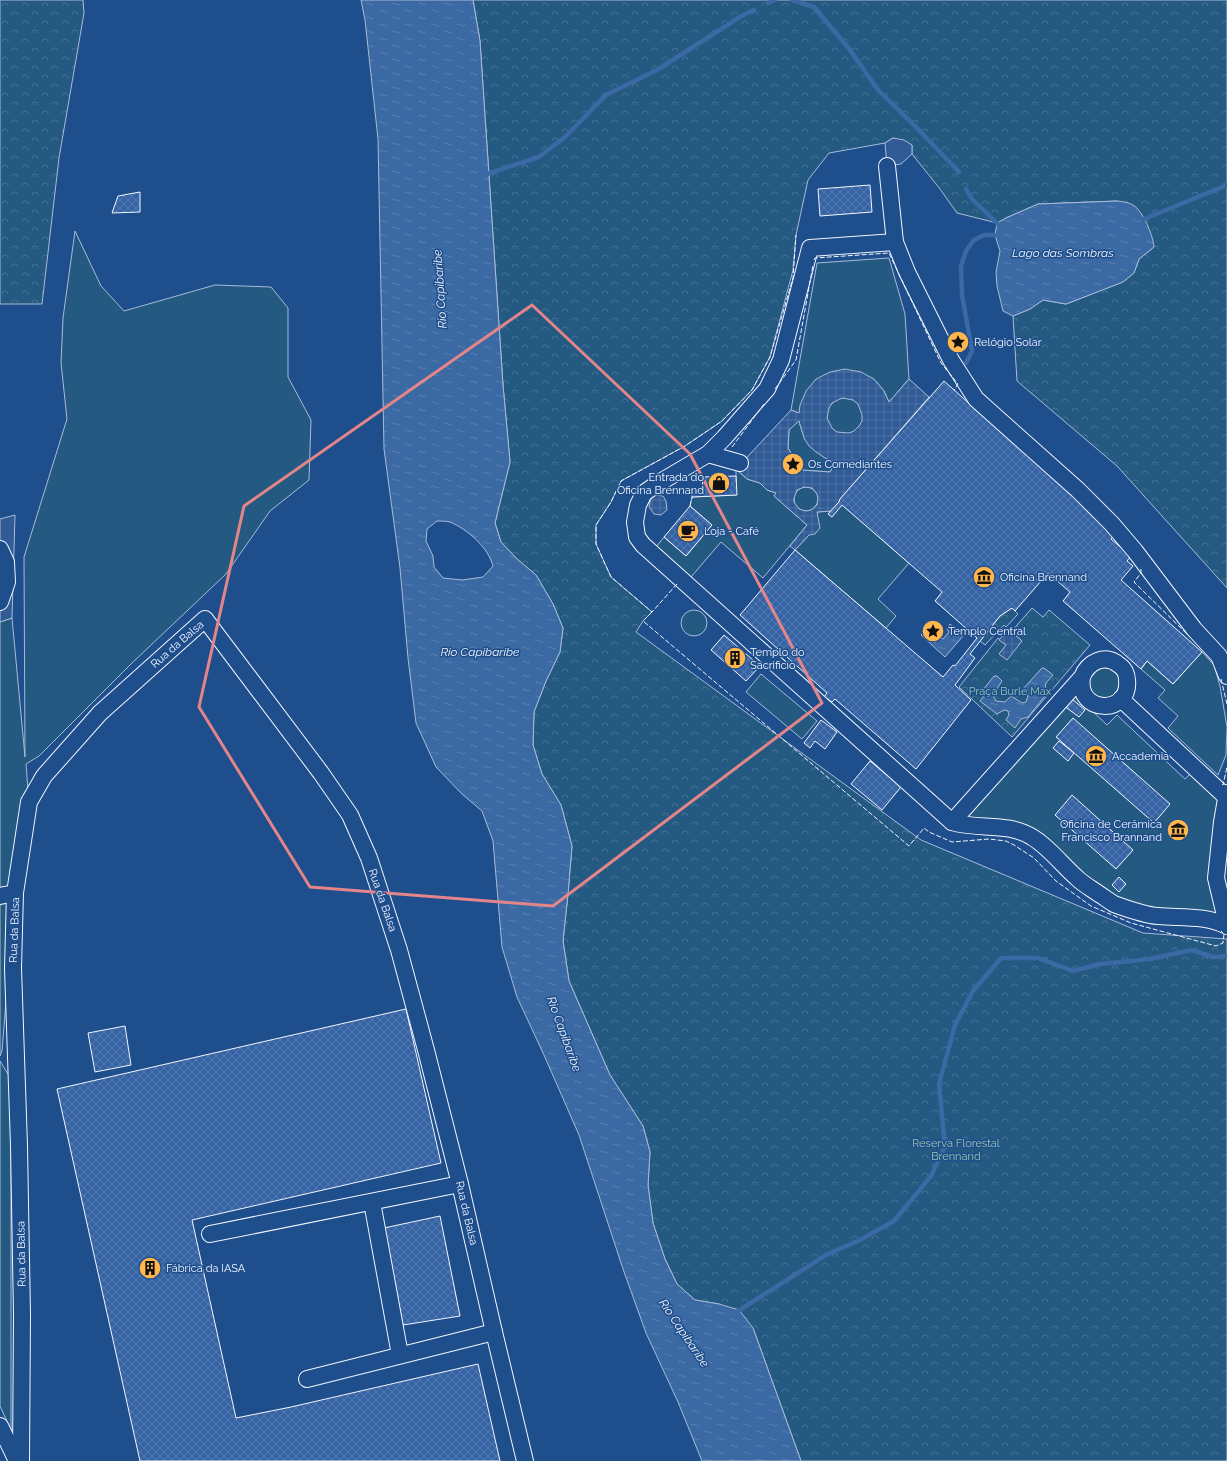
<svg xmlns="http://www.w3.org/2000/svg" width="1227" height="1461" font-family="Raleway,sans-serif">
  <style>
    .green { fill: #245a82; stroke: #a8bbd7 }
    .forest { fill: url(#forest-crowns); stroke: #a8bbd7 }
    .parking { fill: #305b95; stroke: #a8bbd7 }
    .plaza { fill: url(#plaza-grid); stroke: #a8bbd7; fill-rule: evenodd }
    .water { fill: url(#water-ripples); stroke: #a8bbd7; fill-rule: evenodd }
    .lines { fill: none; stroke-linecap: round; stroke-linejoin: round }
    .stream { stroke: #3b69a3; stroke-width: 4.5 }
    .building { fill: url(#building-cross-hatch); stroke: #f2f6ff }
    .minor-casing { stroke: #f2f6ff; stroke-width: 18 }
    .minor { stroke: #1f4e8c; stroke-width: 16 }
    .fence { stroke: #f2f6ff; stroke-width: 1; stroke-dasharray: 5 2; stroke-linecap: butt }
    .marked { fill: none; stroke: #e38589; stroke-width: 3; stroke-linejoin: round }
    .labels { text-anchor: middle; stroke-width: 3; stroke-linejoin: round; paint-order: stroke }
    .poi-label { font-size: 11px; fill: #f2f6ff; stroke: #1f4e8c; text-anchor: start }
    .street-label { font-size: 11px; fill: #f2f6ff; stroke: #1f4e8c }
    .park-label { font-size: 11px; fill: #97c8a6; stroke: #1f4e8c }
    .water-label { font-size: 12px; font-style: italic; fill: #f2f6ff; stroke: #1f4e8c }
  </style>
  <defs>
    <pattern id="forest-crowns" width="20" height="18" patternUnits="userSpaceOnUse"><rect width="20" height="18" fill="#245a82"/><path d="M2 6a3 3 0 1 1 6 0M12 15a3 3 0 1 1 6 0" fill="none" stroke="#447295"/></pattern>
    <pattern id="plaza-grid" width="8" height="8" patternUnits="userSpaceOnUse"><rect width="8" height="8" fill="#305b95"/><path d="M0 4h8M4 0v8" fill="none" stroke="#4e73a5"/></pattern>
    <pattern id="water-ripples" width="26" height="14" patternUnits="userSpaceOnUse"><rect width="26" height="14" fill="#3b69a3"/><path d="M2 4q2-2 4 0t4 0M15 11q2-2 4 0t4 0" fill="none" stroke="#587fb1"/></pattern>
    <pattern id="building-cross-hatch" width="8" height="8" patternUnits="userSpaceOnUse"><rect width="8" height="8" fill="#3563a3"/><path d="M0 0l8 8M0 8l8-8" fill="none" stroke="#537ab1"/></pattern>
  </defs>
  <rect width="100%" height="100%" fill="#1f4e8c"/>
  <g class="green">
    <path d="M75,231L101,286L124,311L215,285L271,287L288,308V377L311,420L309,480L270,511L226,574L131,664L39,756L26,764L29,802L11,887L0,890V622L12,618L25,757L24,557L67,419L61,363L63,318Z"/>
    <path d="M889,258L905,314L909,379L889,402L884,391L874,379L799,413L791,410L817,263Z"/>
    <circle cx="845" cy="416" r="18"/>
    <path d="M799,420C803,442 815,454 836,462L830,472L801,470L788,448L789,430Z"/>
    <path d="M736,469L747,479L760,483L767,490L776,493L774,496L807,525L763,578L721,542L691,577L656,547L664,537L686,556L712,525L690,506L692,497L736,495Z"/>
    <circle cx="806" cy="499" r="12"/>
    <path d="M839,502L909,563L878,599L896,616L886,628L795,550L809,535L817,512L831,511Z"/>
    <circle cx="694" cy="623" r="13"/>
    <path d="M1202,652L1214,665L1220,686L1227,727L1226,755L1218,775L1168,728L1178,716L1158,698L1165,690L1141,669L1147,661L1173,684Z"/>
    <path d="M1105,665L1120,674L1121,690L1107,700L1092,695L1088,678L1090,673Z"/>
    <path d="M761,674L817,721L802,739L746,692Z"/>
    <path d="M1065,685L1107,725L1117,715L1185,779L1192,772L1218,799L1216,912L1213,915L1151,908L1121,902L1102,890L1047,843L957,820Z"/>
    <path d="M15,893L2,1051L0,1056V896Z"/>
    <path d="M0,1061L11,1079V1430L0,1406Z"/>
  </g>
  <g class="forest">
    <path d="M0,0H83L84,13L59,158L42,304H0Z"/>
    <path d="M473,0H1227V588L1117,466L1017,381L1013,316L1030,309L1043,300L1066,304L1123,282L1134,273L1139,259L1154,247L1118,201L1038,204L1006,218L997,223L957,213L940,189L912,154V145L893,138L885,143L829,153L808,180L796,235L793,270L770,357L752,390L722,421L685,446L621,481L611,502L596,525V544L611,577L652,612L643,621L636,632L921,840L1143,933L1227,939V1461H801L753,1328L719,1304L695,1300L677,1284L665,1259L653,1223L648,1185L650,1152L643,1126L610,1075L569,981L563,941L568,894L572,846L561,805L542,774L533,745L534,712L546,681L560,652L563,628L553,604L536,575L517,559L501,542L495,523L510,462L503,385L480,41Z"/>
    <path d="M1012,608L1018,614L1006,627L1004,625L985,645L980,641L1000,616Z"/>
    <path d="M1032,608L1043,617L1049,610L1090,645L1012,737L959,687L998,638L1006,645L1022,641L1011,632Z"/>
  </g>
  <g class="parking">
    <path d="M893,138L904,140L912,145V154L901,164L887,166L885,143Z"/>
    <path d="M15,515L12,618L0,622V519Z"/>
  </g>
  <g class="plaza">
    <path d="M845,369L861,372L874,379L884,391L889,402L909,379L929,397L840,499L839,502L831,511L817,512L820,528L815,534L809,535L795,550L790,546L807,525L774,496L776,493L767,490L760,483L747,479L736,469L791,410L799,413L800,405L806,391L816,379L830,372ZM842,398L853,400L858,404L862,415V421L859,426L854,431L849,433L837,432L832,428L827,418L829,408L832,403ZM799,421L804,438L809,446L816,452L825,458L835,462L830,472L801,470L788,448L789,430ZM804,487L812,488L817,494L818,497L817,505L811,510L806,511L799,509L794,502V498L797,490Z"/>
    <path d="M656,495L663,496L666,501L667,510L661,515L654,514L649,507L651,497Z"/>
    <path d="M1008,629L1022,641L1007,660L999,654L1006,645L999,640Z"/>
  </g>
  <g class="water">
    <path d="M361,0H473L480,41L503,385L510,462L495,523L501,542L517,559L536,575L553,604L563,628L560,652L546,681L534,712L533,745L542,774L561,805L572,846L568,894L563,941L569,981L610,1075L643,1126L650,1152L648,1185L653,1223L665,1259L677,1284L695,1300L719,1304L739,1310L753,1328L801,1461H702L678,1402L646,1333L623,1269L579,1135L544,1055L517,997L502,947L493,841L482,811L462,794L436,767L416,723L408,658L400,568L384,449L378,139L365,20ZM437,521C441,521 446,521 450,522C467,529 488,547 493,566L483,577L462,580L443,578L434,567L433,556L426,541L427,529Z"/>
    <path d="M1118,201C1122,202 1127,202 1131,204C1142,208 1153,235 1154,247L1139,259L1134,273L1123,282L1066,304L1043,300L1030,309L1013,316L1003,311L997,286L996,272L1000,251L995,235L997,223L1006,218L1038,204Z"/>
    <path d="M950,624L963,636L945,657L921,635L923,633L935,643L940,637L943,639L949,632L947,629Z"/>
    <path d="M1042,668H1044L1053,675L1046,683L1045,687L1049,691L1028,717L1021,719L1015,728L1006,720L1009,715L1008,711L1004,710L997,714L980,701L986,693L983,690L994,676H997L1002,681L993,695L996,701L1005,702L1011,696L1022,703L1026,702L1028,696L1024,692V688Z"/>
  </g>
  <g class="lines">
    <g class="stream">
      <path d="M792,0L814,7L850,50L878,90L914,125L959,172"/>
      <path d="M768,3L775,0"/>
      <path d="M484,175L539,157L565,137L606,95L657,70L743,15L754,10"/>
      <path d="M966,189L972,199L1001,227"/>
      <path d="M1144,219L1227,185"/>
      <path d="M966,363L972,351L962,295L961,266L966,251L974,240L984,235H995"/>
      <path d="M735,1313L826,1255L860,1240L894,1221L931,1176L945,1147L939,1084L955,1025L973,991L1001,958H1038L1073,971L1100,964L1150,959L1192,950L1213,957L1227,956"/>
    </g>
  </g>
  <g class="building">
    <path d="M870,185L872,212L820,216L818,189Z"/>
    <path d="M140,192V212L112,213L118,196Z"/>
    <path d="M944,381L1116,534L1111,539L1131,556L1127,561L1133,566L1121,580L1202,652L1173,684L1147,661L1141,669L1063,601L1070,592L1048,573L1015,611L1012,608L1000,616L970,654L975,658L955,685L971,700L916,769L835,699L832,702L824,697L827,693L740,615L795,550L943,677L953,665L955,666L977,638L935,601L942,592L842,505L832,517L828,514L839,502L840,499Z"/>
    <path d="M736,476L737,495L692,497V489H703L702,477Z"/>
    <path d="M690,506L712,525L686,556L664,537Z"/>
    <path d="M724,635L760,666L746,681L711,650Z"/>
    <path d="M1070,697L1085,710L1079,717L1063,705Z"/>
    <path d="M1073,718L1170,804L1154,823L1056,737Z"/>
    <path d="M821,720L837,732L825,749L815,741L810,748L804,743Z"/>
    <path d="M1059,741L1074,753L1068,761L1053,748Z"/>
    <path d="M870,761L901,787L882,810L851,784Z"/>
    <path d="M1072,795L1133,850L1116,869L1055,815Z"/>
    <path d="M1119,877L1126,884L1119,892L1112,885Z"/>
    <path d="M406,1009L441,1163L192,1220L236,1418L291,1407L478,1364L500,1461H140L57,1089Z"/>
    <path d="M125,1026L131,1065L95,1072L88,1033Z"/>
    <path d="M440,1216L460,1316L403,1325L384,1228Z"/>
  </g>
  <g class="lines">
    <g class="minor-casing">
      <g id="minor">
        <path d="M887,166L895,242"/>
        <path d="M708,454L740,463"/>
        <path d="M0,549L6,562L7,582L0,602"/>
        <path d="M1227,676L1219,656L1194,629L1135,551L1112,524L1078,490L976,399L951,360L907,272L895,242L810,248L781,360L767,389L724,438L708,454L657,484L644,493L638,505L635,522L637,537L643,545L952,822C978,830 1008,822 1032,837C1049,847 1062,865 1077,878C1083,884 1092,889 1099,894C1104,897 1109,901 1114,904C1128,909 1144,915 1158,916C1182,918 1205,915 1227,926"/>
        <path d="M1121,699L1226,797"/>
        <path d="M1227,793L1222,822L1216,878L1227,924"/>
        <path d="M952,822L1082,677C1088,662 1105,653 1119,665C1124,668 1127,674 1127,680C1131,715 1076,715 1082,677"/>
        <path d="M0,896L15,893"/>
        <path d="M372,1202L400,1355"/>
        <path d="M210,1234L460,1184"/>
        <path d="M307,1379L494,1332"/>
        <path d="M0,1426L17,1461"/>
        <path d="M21,1461L22,1315L19,1146L13,968L15,893L29,802L44,776L100,713L205,619L321,773L350,815L369,858L399,950L426,1050L460,1184L494,1332L525,1461"/>
      </g>
    </g>
    <use href="#minor" class="minor"/>
    <g class="fence">
      <path d="M814,260L815,258L889,253L941,363L958,384L954,390"/>
      <path d="M775,389L796,360L813,265"/>
      <path d="M732,447L764,404"/>
      <path d="M690,506L692,497"/>
      <path d="M1141,569V573L1134,582L1191,638"/>
      <path d="M677,584L652,612L611,577L596,544V525L611,502L621,481L685,446L722,421L752,390L770,357L793,278L796,235"/>
      <path d="M652,612L643,621L909,846L924,828L929,832L952,842L989,839L1006,841L1014,845L1034,858L1056,881L1091,906L1131,923L1216,946L1223,943L1224,934L1221,931"/>
      <path d="M1221,679L1227,704"/>
      <path d="M1222,784L1223,785L1227,767"/>
    </g>
  </g>
  <path class="marked" d="M532,305L690,454L822,703L553,906L310,887L199,707L244,506Z"/>
  <defs>
    <g id="sight-disc" transform="scale(1.15)"><circle r="9.5" fill="#ffb74d" stroke="#1f4e8c"/><path d="M0-6L1.8-2.2L6-1.7L2.9 1.2L3.7 5.4L0 3.3L-3.7 5.4L-2.9 1.2L-6-1.7L-1.8-2.2Z" fill="#111"/></g>
    <g id="shop-disc" transform="scale(1.15)"><circle r="9.5" fill="#ffb74d" stroke="#1f4e8c"/><path d="M-5-2.5h2.3a2.7 3.5 0 0 1 5.4 0H5L5.5 6h-11ZM-1.5-2.5h3a1.5 2.3 0 0 0-3 0Z" fill="#111"/></g>
    <g id="cafe-disc" transform="scale(1.15)"><circle r="9.5" fill="#ffb74d" stroke="#1f4e8c"/><path d="M-5.5-4.5H6V0H3Q3 3.5 0 3.5H-2.5Q-5.5 3.5-5.5 0ZM3-3.2v2h1.7v-2ZM-6 4.5H4V6H-6Z" fill="#111"/></g>
    <g id="museum-disc" transform="scale(1.15)"><circle r="9.5" fill="#ffb74d" stroke="#1f4e8c"/><path d="M0-6L6-3V-2H-6V-3ZM-5-1h2V3h-2ZM-1-1h2V3h-2ZM3-1h2V3H3ZM-6 4H6V6H-6Z" fill="#111"/></g>
    <g id="building-disc" transform="scale(1.15)"><circle r="9.5" fill="#ffb74d" stroke="#1f4e8c"/><path d="M-4-6H4V6H1V3H-1V6H-4ZM-2.5-4.3h1.7v1.8h-1.7ZM.8-4.3h1.7v1.8H.8ZM-2.5-1h1.7V.8h-1.7ZM.8-1h1.7V.8H.8Z" fill="#111"/></g>
  </defs>
  <g fill-rule="evenodd">
    <use href="#sight-disc" x="958" y="342"/>
    <use href="#sight-disc" x="793" y="464"/>
    <use href="#shop-disc" x="719" y="483"/>
    <use href="#cafe-disc" x="688" y="531"/>
    <use href="#museum-disc" x="984" y="577"/>
    <use href="#sight-disc" x="933" y="631"/>
    <use href="#building-disc" x="735" y="658"/>
    <use href="#museum-disc" x="1096" y="756"/>
    <use href="#museum-disc" x="1178" y="830"/>
    <use href="#building-disc" x="150" y="1268"/>
  </g>
  <g class="labels">
    <g class="poi-label">
      <text x="974" y="346">Relógio Solar</text>
      <text x="808" y="468">Os Comediantes</text>
      <text x="704" y="481" text-anchor="end">Entrada do<tspan x="704" dy="13">Oficina Brennand</tspan></text>
      <text x="704" y="535">Loja - Café</text>
      <text x="1000" y="581">Oficina Brennand</text>
      <text x="948" y="635">Templo Central</text>
      <text x="750" y="656">Templo do<tspan x="750" dy="13">Sacrificío</tspan></text>
      <text x="1112" y="760">Accademia</text>
      <text x="1162" y="828" text-anchor="end">Oficina de Cerâmica<tspan x="1162" dy="13">Francisco Brannand</tspan></text>
      <text x="166" y="1272">Fábrica da IASA</text>
    </g>
    <g class="street-label">
      <text transform="translate(177 644) rotate(-41)" y="4">Rua da Balsa</text>
      <text transform="translate(383 900) rotate(71)" y="4">Rua da Balsa</text>
      <text transform="translate(14 930) rotate(-88)" y="4">Rua da Balsa</text>
      <text transform="translate(467 1213) rotate(77)" y="4">Rua da Balsa</text>
      <text transform="translate(21 1254) rotate(-91)" y="4">Rua da Balsa</text>
    </g>
    <g class="park-label">
      <text x="1010" y="695">Praça Burle Max</text>
      <text x="956" y="1147">Reserva Florestal<tspan x="956" dy="13">Brennand</tspan></text>
    </g>
    <g class="water-label">
      <text x="1063" y="257">Lago das Sombras</text>
      <text transform="translate(440 289) rotate(-94)" y="4">Rio Capibaribe</text>
      <text x="480" y="656">Rio Capibaribe</text>
      <text transform="translate(564 1034) rotate(70)" y="4">Rio Capibaribe</text>
      <text transform="translate(684 1333) rotate(56)" y="4">Rio Capibaribe</text>
    </g>
  </g>
</svg>
